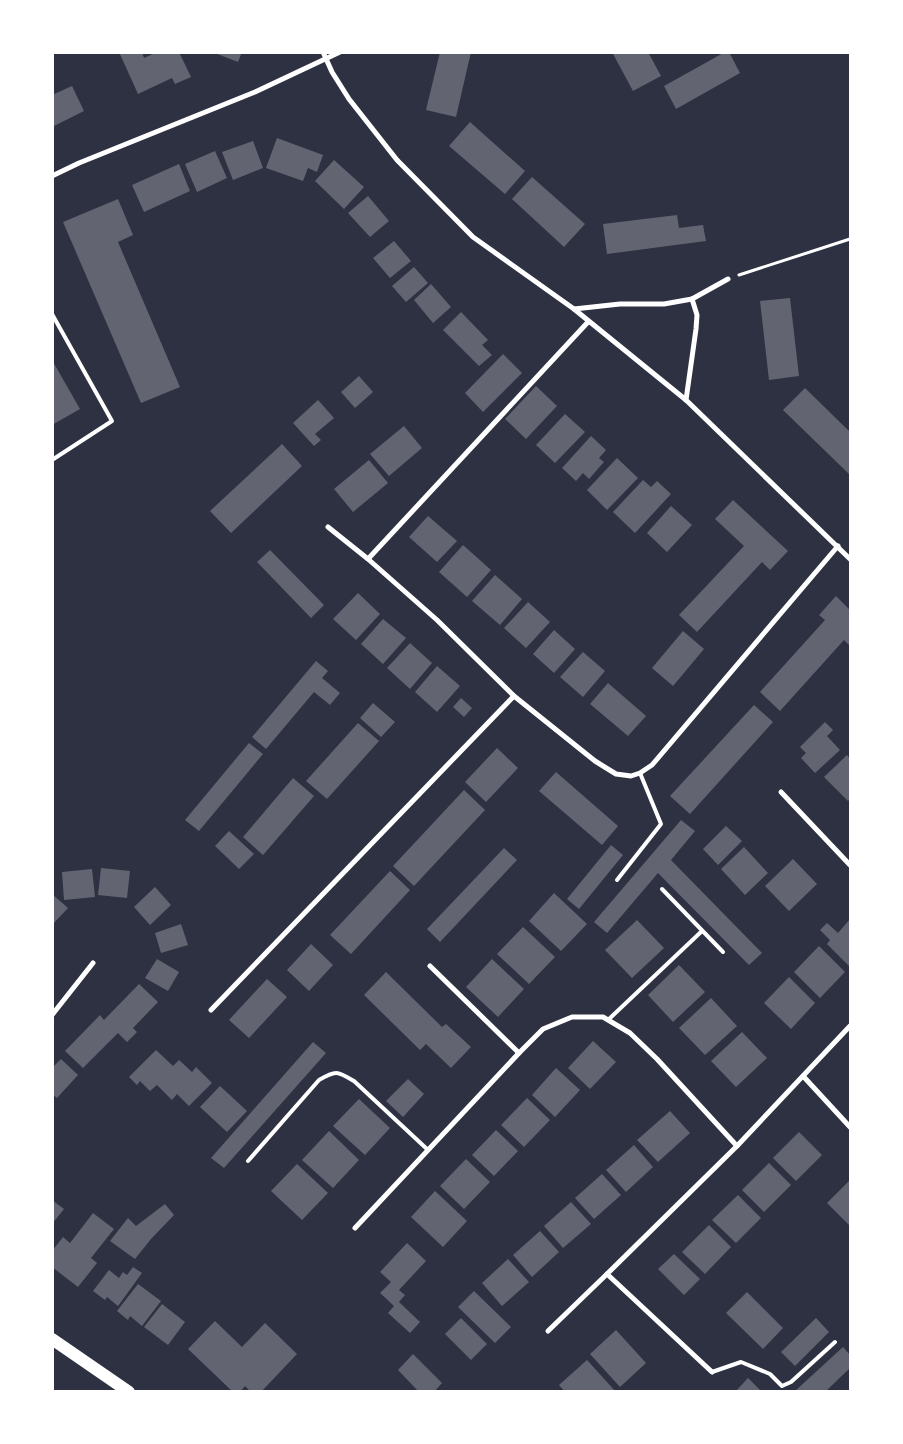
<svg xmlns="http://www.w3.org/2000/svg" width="903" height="1444" font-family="'Public Sans',sans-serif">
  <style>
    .building { fill: #626471 }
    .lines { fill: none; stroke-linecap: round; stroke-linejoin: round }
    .path { stroke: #fff; stroke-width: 3 }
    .service { stroke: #fff; stroke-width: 4 }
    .minor { stroke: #fff; stroke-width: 5 }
    .primary { stroke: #fff; stroke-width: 12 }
  </style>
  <rect width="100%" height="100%" fill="#2d3142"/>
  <g class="building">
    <path d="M119,52H142L144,58L157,52H179L191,77L175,84L172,78L138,94Z"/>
    <path d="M212,52H242L238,62Z"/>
    <path d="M440,52H471L456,117L426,110Z"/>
    <path d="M612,52H648L661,76L633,91Z"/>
    <path d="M725,52H729L740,73L676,109L664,86Z"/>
    <path d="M72,86L84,111L52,127V95Z"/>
    <path d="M470,122L525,171L505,194L449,146Z"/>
    <path d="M277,138L323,155L317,172L308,168L303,181L266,168Z"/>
    <path d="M253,141L263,168L233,180L222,152Z"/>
    <path d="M215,151L227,178L197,192L185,164Z"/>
    <path d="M334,160L364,187L344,209L315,181Z"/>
    <path d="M179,164L190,191L144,212L132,185Z"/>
    <path d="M532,177L585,224L564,247L512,199Z"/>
    <path d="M368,196L389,221L370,237L348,213Z"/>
    <path d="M118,199L133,235L118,242L180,387L141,403L63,222Z"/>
    <path d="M677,215L679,228L703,225L706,241L607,254L603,224Z"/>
    <path d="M394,241L411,261L390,278L373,258Z"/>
    <path d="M414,267L428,283L406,302L392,286Z"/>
    <path d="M431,284L451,307L433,323L414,300Z"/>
    <path d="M790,298L799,376L769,380L760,301Z"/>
    <path d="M461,312L488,340L482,345L492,355L479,366L443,330Z"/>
    <path d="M503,354L522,373L483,412L465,393Z"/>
    <path d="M52,360L80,409L52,425Z"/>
    <path d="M359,376L373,392L355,408L341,392Z"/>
    <path d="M536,386L557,406L526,439L505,419Z"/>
    <path d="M805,388L850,432V475L783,410Z"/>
    <path d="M318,400L334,418L315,434L321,440L314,446L293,423Z"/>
    <path d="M565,414L585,432L555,463L536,445Z"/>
    <path d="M404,426L422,448L389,476L370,454Z"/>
    <path d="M591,436L606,450L599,458L604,462L589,479L583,473L576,481L562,468Z"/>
    <path d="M282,444L302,466L231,533L210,511Z"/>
    <path d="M617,458L638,478L607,510L587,490Z"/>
    <path d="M369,460L388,483L353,512L334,489Z"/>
    <path d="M643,480L651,487L657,481L671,494L635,533L613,512Z"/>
    <path d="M733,500L788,551L770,570L762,562L697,632L679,615L744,546L715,519Z"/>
    <path d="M671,506L692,525L667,552L647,533Z"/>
    <path d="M428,516L457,541L437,562L409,537Z"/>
    <path d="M463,545L491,570L467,597L439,572Z"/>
    <path d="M270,550L324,605L311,618L257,562Z"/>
    <path d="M495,575L522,599L500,625L472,601Z"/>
    <path d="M358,593L380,614L356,640L333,619Z"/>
    <path d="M836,596L850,610V646L844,640L780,711L760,692L825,620L819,615Z"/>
    <path d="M528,602L550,622L526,648L504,628Z"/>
    <path d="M383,619L406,638L383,664L361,644Z"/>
    <path d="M554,630L575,649L554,673L533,654Z"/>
    <path d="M683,631L704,649L673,686L652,668Z"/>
    <path d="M410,643L432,663L410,689L387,668Z"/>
    <path d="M583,652L605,671L583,697L560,677Z"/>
    <path d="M316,661L328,671L322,678L340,693L330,705L314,692L266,749L252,737Z"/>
    <path d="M437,666L460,686L437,712L415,692Z"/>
    <path d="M608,683L646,716L628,736L590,704Z"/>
    <path d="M461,698L472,708L464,717L453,707Z"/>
    <path d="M373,703L395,722L381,737L360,718Z"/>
    <path d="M754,705L773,722L690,814L670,796Z"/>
    <path d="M825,722L833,730L827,736L840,750L815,773L801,758L806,753L800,747Z"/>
    <path d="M358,723L379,741L327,799L306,781Z"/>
    <path d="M249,743L263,754L199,831L185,820Z"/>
    <path d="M497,748L518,768L486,802L465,782Z"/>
    <path d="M847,755L850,759V799L848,801L824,777Z"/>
    <path d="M556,772L618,826L602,845L539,791Z"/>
    <path d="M293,778L314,796L263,855L243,837Z"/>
    <path d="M464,790L485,810L414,886L393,866Z"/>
    <path d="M681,820L695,831L671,860L762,953L749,965L658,873L607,933L594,922Z"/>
    <path d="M726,826L742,841L718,865L703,849Z"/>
    <path d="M229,831L254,854L239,869L215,846Z"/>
    <path d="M611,845L623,855L579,909L567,899Z"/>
    <path d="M744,847L768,873L745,895L721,869Z"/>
    <path d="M504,848L517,860L440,942L427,929Z"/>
    <path d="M793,859L817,884L789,911L765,886Z"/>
    <path d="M101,868L130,871L127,898L98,895Z"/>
    <path d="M92,869L95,897L64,900L62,872Z"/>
    <path d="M390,871L410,890L351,954L330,935Z"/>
    <path d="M155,887L171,905L150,925L134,907Z"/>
    <path d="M554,893L587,924L561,951L529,921Z"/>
    <path d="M52,894L68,908L52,925Z"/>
    <path d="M850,919V967L827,944L830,940L820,930L827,923L838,933Z"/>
    <path d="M637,920L664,948L632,978L605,950Z"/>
    <path d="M181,924L188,945L161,953L155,933Z"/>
    <path d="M523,927L555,957L529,984L497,954Z"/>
    <path d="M311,944L333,965L309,991L287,970Z"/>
    <path d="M819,946L845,972L820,998L794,972Z"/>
    <path d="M157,959L179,972L168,991L145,978Z"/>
    <path d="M492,959L524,989L498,1017L466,987Z"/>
    <path d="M679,965L705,992L673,1022L648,995Z"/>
    <path d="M386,972L442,1027L446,1024L471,1047L451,1068L426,1044L420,1050L364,995Z"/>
    <path d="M789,977L815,1003L791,1029L764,1003Z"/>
    <path d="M267,979L287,997L249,1038L229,1020Z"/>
    <path d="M139,984L158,1002L133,1028L137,1032L127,1042L118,1033L83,1068L65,1051L100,1015L104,1020Z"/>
    <path d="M711,998L737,1026L705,1055L679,1028Z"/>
    <path d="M742,1032L767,1058L736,1087L711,1061Z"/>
    <path d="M593,1041L616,1062L590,1089L568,1068Z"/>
    <path d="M313,1042L326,1053L224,1168L211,1158Z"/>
    <path d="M156,1050L173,1066L179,1060L192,1072L196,1067L212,1083L189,1106L177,1094L172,1100L157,1085L150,1091L140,1081L137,1085L129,1077Z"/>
    <path d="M61,1059L78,1075L57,1098L52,1094V1068Z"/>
    <path d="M556,1068L580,1090L555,1117L532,1095Z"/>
    <path d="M408,1079L424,1094L403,1117L386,1101Z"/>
    <path d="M220,1086L247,1111L227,1132L200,1107Z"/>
    <path d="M527,1098L550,1120L524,1147L501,1125Z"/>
    <path d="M359,1099L390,1128L365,1155L333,1126Z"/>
    <path d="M670,1111L690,1133L658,1162L637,1140Z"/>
    <path d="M496,1130L518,1151L494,1176L472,1155Z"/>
    <path d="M329,1131L359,1160L333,1188L302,1160Z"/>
    <path d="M799,1132L822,1155L796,1181L773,1158Z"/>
    <path d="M634,1145L653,1167L626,1192L606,1170Z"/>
    <path d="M466,1159L490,1182L464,1209L440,1186Z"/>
    <path d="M769,1163L791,1185L764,1212L742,1190Z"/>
    <path d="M297,1164L328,1193L302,1220L271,1191Z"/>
    <path d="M602,1174L621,1195L594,1219L575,1198Z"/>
    <path d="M849,1181L850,1183V1226L827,1203Z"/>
    <path d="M435,1191L467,1221L443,1247L411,1217Z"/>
    <path d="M738,1195L761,1218L736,1243L712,1220Z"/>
    <path d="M52,1200L64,1209L52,1224Z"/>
    <path d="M571,1202L591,1224L563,1248L544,1226Z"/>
    <path d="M165,1204L174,1215L151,1239L135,1259L110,1241L128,1218L136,1226Z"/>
    <path d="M93,1213L114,1229L91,1258L97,1263L78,1287L52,1267V1251L63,1237L70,1243Z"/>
    <path d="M709,1225L731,1247L705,1274L682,1252Z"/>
    <path d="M540,1231L559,1252L532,1277L513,1255Z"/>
    <path d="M407,1243L426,1261L399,1290L405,1295L399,1302L420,1322L410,1333L388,1313L394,1306L380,1293L391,1282L380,1272Z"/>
    <path d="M674,1254L700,1279L684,1295L658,1269Z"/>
    <path d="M508,1259L529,1282L502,1306L482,1283Z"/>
    <path d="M133,1267L142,1273L118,1306L107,1297L105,1300L93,1291L109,1270L119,1278L123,1272L127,1275Z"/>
    <path d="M138,1284L161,1301L142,1326L130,1316L128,1320L117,1311Z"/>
    <path d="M474,1291L511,1327L495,1343L458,1307Z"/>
    <path d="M747,1292L783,1328L763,1349L726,1313Z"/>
    <path d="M162,1304L185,1322L168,1345L144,1327Z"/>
    <path d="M461,1318L487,1344L471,1360L445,1334Z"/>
    <path d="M816,1318L829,1332L795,1366L781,1352Z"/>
    <path d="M215,1321L242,1347L265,1323L297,1354L261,1392H251L245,1386L240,1392H233L188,1349Z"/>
    <path d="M616,1330L646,1363L620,1387L590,1354Z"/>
    <path d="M843,1347L850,1355V1368L825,1392H794Z"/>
    <path d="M413,1354L442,1383L434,1392H419L398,1370Z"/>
    <path d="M587,1360L616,1392H565L559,1385Z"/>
    <path d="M748,1378L762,1392H735Z"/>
  </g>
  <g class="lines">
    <path class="path" d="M739,275L850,239"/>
    <g class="service">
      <path d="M52,314L112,421L52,460"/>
      <path d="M617,880L661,824L640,773"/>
      <path d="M662,889L723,952"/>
      <path d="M608,1020L702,931"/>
      <path d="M248,1161L319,1080C336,1070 337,1071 354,1081L428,1150"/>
      <path d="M712,1372L741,1362L770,1374L782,1386L791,1382L835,1342"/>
    </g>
    <g class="minor">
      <path d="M323,52L332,72L349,99L397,160L473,237L574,309L686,400L850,559"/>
      <path d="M52,176L79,163L255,92L340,52"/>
      <path d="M692,299L728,279"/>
      <path d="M574,309L620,304H664L692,299L697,315L696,329L686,400"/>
      <path d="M328,527L368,559L437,620L514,696L595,761L616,774L631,776L640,773L652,765L838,546"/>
      <path d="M368,559L588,322"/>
      <path d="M781,792L850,865"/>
      <path d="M430,966L519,1053"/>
      <path d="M211,1010L514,696"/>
      <path d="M52,1015L93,963"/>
      <path d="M803,1076L850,1127"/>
      <path d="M355,1228L519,1053L543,1029L572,1017H603L630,1033L657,1059L737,1146"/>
      <path d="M548,1331L607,1274"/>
      <path d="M712,1372L607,1274L737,1146L850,1026"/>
    </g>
    <path class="primary" d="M52,1339L129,1392"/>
  </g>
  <rect width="903" height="1444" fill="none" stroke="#ffffff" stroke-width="108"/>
</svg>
